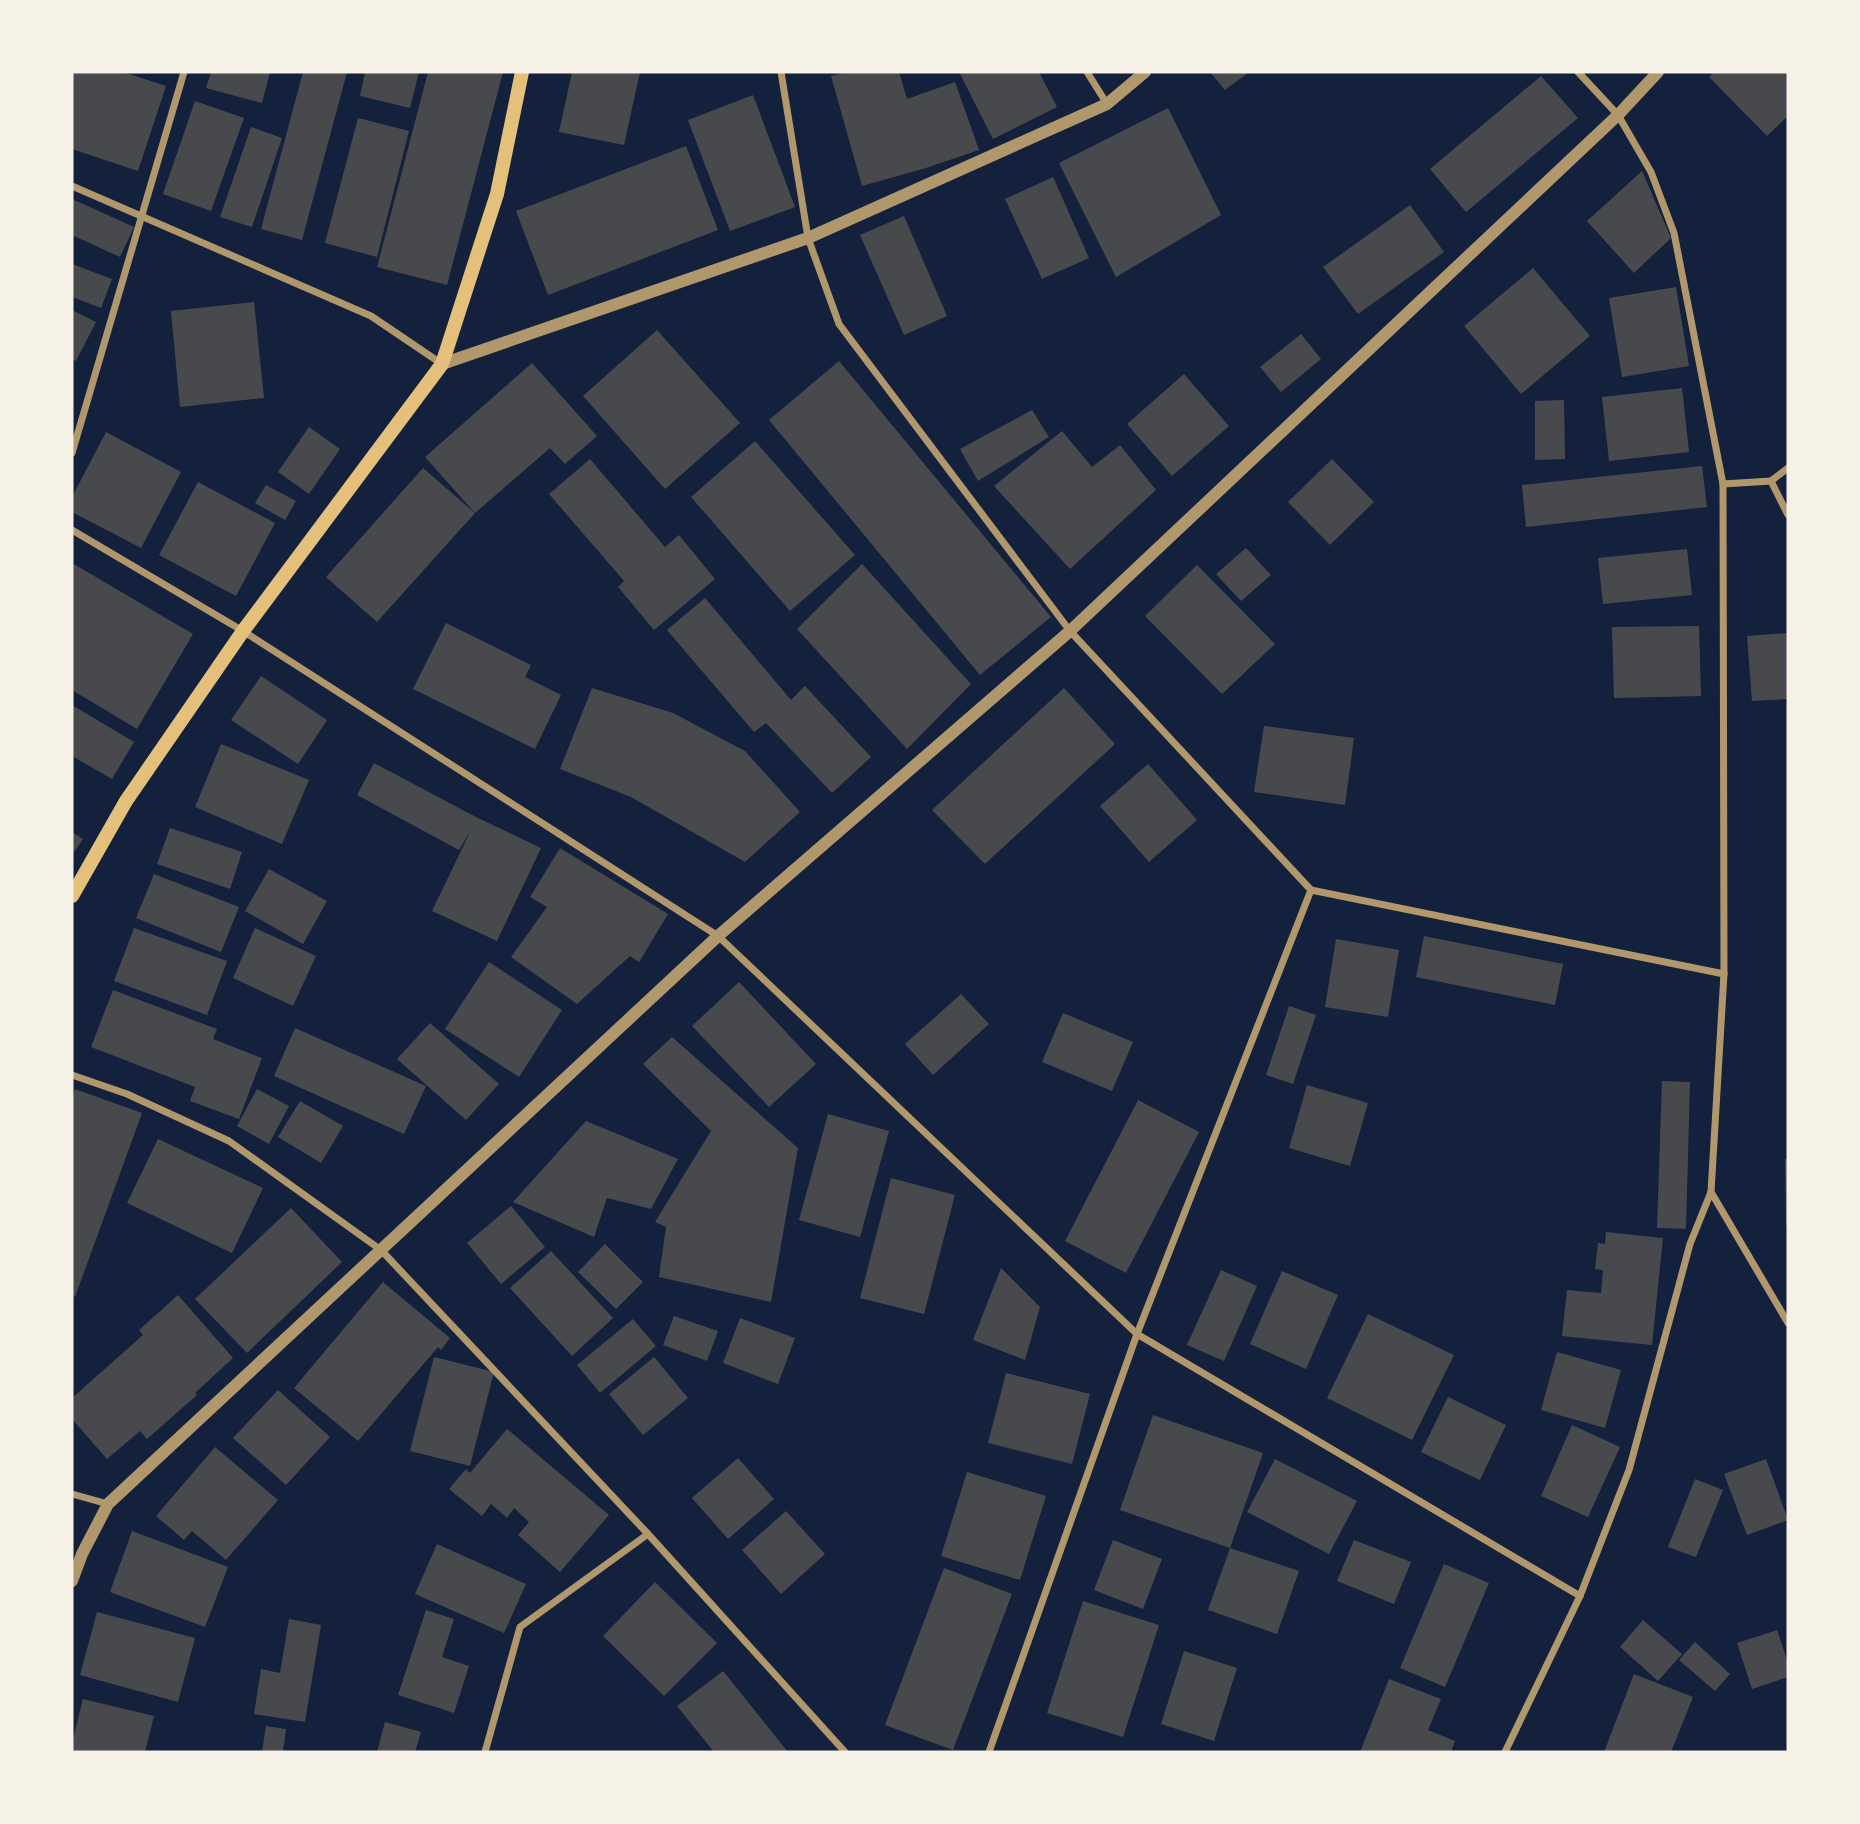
<svg xmlns="http://www.w3.org/2000/svg" width="1860" height="1824" font-family="'Zilla Slab',serif">
  <style>
    .building { fill: #48494c }
    .lines { fill: none; stroke-linecap: round; stroke-linejoin: round }
    .minor { stroke: #b1986c; stroke-width: 7 }
    .tertiary { stroke: #b1986c; stroke-width: 12 }
    .secondary { stroke: #e5c07b; stroke-width: 14 }
  </style>
  <rect width="100%" height="100%" fill="#14213d"/>
  <g class="building">
    <path d="M72,72H123L166,86L138,171L72,149Z"/>
    <path d="M211,72H270L262,103L206,88Z"/>
    <path d="M303,72H347L302,240L261,229Z"/>
    <path d="M365,72H419L410,108L360,96Z"/>
    <path d="M428,72H503L447,285L377,267Z"/>
    <path d="M572,72H640L624,145L559,132Z"/>
    <path d="M847,72H899L907,99L955,82L979,150L926,168L862,186L831,76Z"/>
    <path d="M965,72H1039L1057,107L993,139L960,74Z"/>
    <path d="M1210,72H1249L1225,90Z"/>
    <path d="M1714,72H1788V116L1767,136L1709,77Z"/>
    <path d="M1541,76L1578,118L1466,212L1430,169Z"/>
    <path d="M753,95L795,207L730,231L688,120Z"/>
    <path d="M195,101L244,118L211,211L163,194Z"/>
    <path d="M1168,108L1221,215L1116,277L1059,163Z"/>
    <path d="M358,118L409,131L377,257L325,243Z"/>
    <path d="M251,127L282,138L252,227L220,217Z"/>
    <path d="M686,146L718,230L548,295L516,211Z"/>
    <path d="M1642,171L1671,238L1634,273L1587,221Z"/>
    <path d="M1053,177L1089,258L1042,279L1005,199Z"/>
    <path d="M72,199L134,227L120,257L72,235Z"/>
    <path d="M1410,205L1444,252L1358,314L1323,267Z"/>
    <path d="M904,216L947,316L904,335L860,235Z"/>
    <path d="M72,264L112,279L101,308L72,297Z"/>
    <path d="M1533,268L1590,336L1521,394L1464,326Z"/>
    <path d="M1676,287L1689,366L1622,377L1609,298Z"/>
    <path d="M254,302L264,398L180,407L171,311Z"/>
    <path d="M72,310L96,322L76,361L72,359Z"/>
    <path d="M657,330L740,423L665,489L583,396Z"/>
    <path d="M1301,334L1321,359L1281,392L1260,367Z"/>
    <path d="M839,361L1051,617L980,675L769,420Z"/>
    <path d="M532,363L597,436L565,464L550,448L475,513L425,457Z"/>
    <path d="M1184,374L1229,426L1172,476L1127,424Z"/>
    <path d="M1682,388L1689,452L1609,461L1602,397Z"/>
    <path d="M1564,400L1565,459L1535,460V401Z"/>
    <path d="M1032,410L1049,437L978,481L960,449Z"/>
    <path d="M309,427L340,449L309,494L278,472Z"/>
    <path d="M1062,431L1092,467L1120,445L1156,490L1070,569L994,486Z"/>
    <path d="M106,432L181,472L141,548L72,512V497Z"/>
    <path d="M755,441L855,555L790,611L691,497Z"/>
    <path d="M590,459L665,547L679,535L715,579L654,630L618,587L624,581L549,494Z"/>
    <path d="M1332,459L1374,502L1330,545L1288,502Z"/>
    <path d="M1702,466L1707,507L1526,527L1522,485Z"/>
    <path d="M423,468L475,513L377,622L326,577Z"/>
    <path d="M198,482L275,523L236,596L159,555Z"/>
    <path d="M266,485L296,501L285,520L255,503Z"/>
    <path d="M1246,548L1271,575L1241,601L1216,574Z"/>
    <path d="M1687,549L1692,595L1603,604L1598,558Z"/>
    <path d="M72,563L193,634L137,729L72,690Z"/>
    <path d="M862,564L971,684L907,749L797,629Z"/>
    <path d="M1197,565L1275,644L1222,694L1145,616Z"/>
    <path d="M705,598L791,700L805,686L871,757L832,793L766,723L754,732L667,630Z"/>
    <path d="M446,623L531,665L525,677L561,695L535,749L413,689Z"/>
    <path d="M1699,626L1701,696L1614,698L1612,627Z"/>
    <path d="M1788,633V699L1752,701L1747,636Z"/>
    <path d="M261,676L327,720L298,764L231,720Z"/>
    <path d="M592,688L673,713L745,751L800,812L745,862L631,797L560,769Z"/>
    <path d="M1064,688L1115,744L985,864L932,810Z"/>
    <path d="M72,705L134,742L112,779L72,756Z"/>
    <path d="M1264,726L1354,738L1345,805L1254,792Z"/>
    <path d="M221,744L309,780L282,844L195,807Z"/>
    <path d="M374,763L476,817L541,848L497,941L432,911L471,830L459,850L357,795Z"/>
    <path d="M1148,764L1197,820L1149,862L1100,806Z"/>
    <path d="M170,828L242,852L230,889L157,864Z"/>
    <path d="M72,832L83,839L72,855Z"/>
    <path d="M560,848L668,914L639,962L630,956L577,1004L511,957L547,907L530,897Z"/>
    <path d="M269,869L327,901L303,944L245,911Z"/>
    <path d="M154,874L239,907L221,952L136,918Z"/>
    <path d="M134,928L227,961L207,1015L114,981Z"/>
    <path d="M255,928L316,956L293,1006L233,978Z"/>
    <path d="M1424,936L1563,964L1555,1005L1416,977Z"/>
    <path d="M1336,939L1399,950L1388,1017L1325,1007Z"/>
    <path d="M489,962L562,1010L519,1077L445,1029Z"/>
    <path d="M739,982L816,1064L769,1107L692,1026Z"/>
    <path d="M113,990L217,1029L213,1039L262,1058L239,1119L190,1101L195,1087L91,1047Z"/>
    <path d="M961,994L989,1024L933,1075L905,1044Z"/>
    <path d="M1289,1006L1316,1015L1293,1084L1266,1075Z"/>
    <path d="M1063,1013L1133,1042L1112,1091L1042,1062Z"/>
    <path d="M430,1023L499,1084L466,1120L397,1059Z"/>
    <path d="M295,1028L426,1086L404,1134L274,1076Z"/>
    <path d="M672,1037L798,1148L771,1302L659,1277L666,1227L655,1222L711,1131L643,1064Z"/>
    <path d="M1662,1081L1690,1082L1686,1229L1657,1228Z"/>
    <path d="M1307,1085L1368,1103L1350,1166L1289,1148Z"/>
    <path d="M75,1089L142,1113L75,1297L72,1295V1099Z"/>
    <path d="M257,1089L289,1106L269,1144L237,1126Z"/>
    <path d="M1138,1100L1199,1132L1126,1273L1065,1241Z"/>
    <path d="M300,1101L343,1126L321,1163L278,1137Z"/>
    <path d="M828,1114L889,1131L860,1237L799,1220Z"/>
    <path d="M586,1121L678,1159L651,1209L607,1198L594,1237L513,1202Z"/>
    <path d="M158,1139L263,1188L232,1253L127,1203Z"/>
    <path d="M1785,1159H1788V1226H1786Z"/>
    <path d="M891,1178L955,1195L924,1314L860,1298Z"/>
    <path d="M511,1206L545,1247L501,1284L467,1243Z"/>
    <path d="M291,1208L342,1262L247,1353L195,1299Z"/>
    <path d="M1606,1232L1663,1238L1652,1345L1562,1336L1567,1290L1601,1293L1603,1270L1595,1269L1598,1243L1605,1244Z"/>
    <path d="M605,1244L643,1282L616,1309L578,1272Z"/>
    <path d="M551,1251L613,1318L572,1356L510,1288Z"/>
    <path d="M1001,1268L1040,1307L1025,1360L973,1340Z"/>
    <path d="M1221,1270L1257,1286L1224,1361L1187,1345Z"/>
    <path d="M1282,1271L1338,1295L1306,1369L1250,1344Z"/>
    <path d="M383,1282L450,1338L441,1350L438,1347L358,1441L294,1388Z"/>
    <path d="M178,1295L233,1358L195,1393L197,1395L147,1439L140,1431L107,1459L72,1419V1398L143,1335L139,1330Z"/>
    <path d="M1368,1314L1454,1355L1412,1440L1327,1398Z"/>
    <path d="M674,1316L718,1331L707,1361L663,1345Z"/>
    <path d="M740,1318L795,1338L778,1384L723,1363Z"/>
    <path d="M633,1319L656,1346L600,1393L577,1365Z"/>
    <path d="M1557,1352L1621,1370L1605,1428L1541,1410Z"/>
    <path d="M434,1357L494,1372L470,1466L410,1451Z"/>
    <path d="M654,1357L688,1398L643,1435L609,1394Z"/>
    <path d="M1006,1373L1090,1394L1072,1464L988,1443Z"/>
    <path d="M278,1390L330,1437L286,1485L233,1438Z"/>
    <path d="M1448,1397L1506,1425L1480,1480L1421,1452Z"/>
    <path d="M1153,1415L1263,1453L1230,1548L1120,1510Z"/>
    <path d="M1572,1425L1620,1447L1588,1517L1541,1496Z"/>
    <path d="M507,1429L609,1515L560,1572L518,1535L529,1522L514,1508L507,1518L491,1504L482,1516L449,1489L466,1469L470,1473Z"/>
    <path d="M215,1447L278,1500L226,1560L192,1531L184,1540L156,1516Z"/>
    <path d="M738,1458L774,1499L728,1539L692,1498Z"/>
    <path d="M1275,1459L1357,1501L1329,1554L1247,1512Z"/>
    <path d="M1766,1459L1788,1520L1747,1535L1724,1474Z"/>
    <path d="M967,1472L1046,1496L1020,1580L941,1556Z"/>
    <path d="M1695,1479L1723,1490L1696,1557L1668,1547Z"/>
    <path d="M786,1511L825,1554L781,1594L742,1550Z"/>
    <path d="M132,1531L228,1567L205,1627L110,1592Z"/>
    <path d="M1113,1540L1162,1559L1143,1609L1094,1590Z"/>
    <path d="M1354,1540L1411,1562L1394,1604L1337,1581Z"/>
    <path d="M437,1544L526,1584L504,1633L415,1594Z"/>
    <path d="M1230,1548L1299,1571L1277,1634L1208,1610Z"/>
    <path d="M1444,1564L1489,1583L1445,1687L1400,1668Z"/>
    <path d="M944,1568L1012,1594L953,1750L885,1725Z"/>
    <path d="M655,1582L717,1643L664,1696L603,1636Z"/>
    <path d="M1083,1601L1159,1625L1123,1737L1047,1713Z"/>
    <path d="M426,1610L454,1619L442,1657L469,1666L454,1713L398,1695Z"/>
    <path d="M97,1612L195,1638L178,1702L80,1675Z"/>
    <path d="M289,1619L321,1625L305,1722L254,1714L261,1669L280,1673Z"/>
    <path d="M1643,1620L1682,1654L1658,1681L1620,1647Z"/>
    <path d="M1777,1630L1788,1663V1677L1752,1689L1737,1643Z"/>
    <path d="M1695,1642L1730,1674L1715,1691L1679,1660Z"/>
    <path d="M1184,1651L1237,1668L1214,1741L1161,1724Z"/>
    <path d="M723,1671L764,1722L788,1752H714L677,1706Z"/>
    <path d="M1634,1674L1693,1697L1671,1752H1604Z"/>
    <path d="M1389,1679L1441,1699L1428,1730L1455,1741L1451,1752H1360Z"/>
    <path d="M83,1699L154,1716L145,1752H72V1743Z"/>
    <path d="M385,1722L421,1732L415,1752H377Z"/>
    <path d="M266,1726L286,1729L283,1752H262Z"/>
  </g>
  <g class="lines">
    <g class="minor">
      <path d="M781,72L808,238L839,324L1070,631L1311,890L1724,974"/>
      <path d="M1087,72L1107,104"/>
      <path d="M72,186L371,316L442,364"/>
      <path d="M72,453L184,72"/>
      <path d="M1771,481L1788,515"/>
      <path d="M1723,484L1771,481L1788,468"/>
      <path d="M72,530L243,631L718,936L1137,1334L1580,1596"/>
      <path d="M72,1075L127,1094L229,1141L381,1250L648,1534L845,1752"/>
      <path d="M1711,1192L1788,1323"/>
      <path d="M72,1494L108,1504"/>
      <path d="M485,1752L520,1627L648,1534"/>
      <path d="M989,1752L1137,1334L1311,890"/>
      <path d="M1505,1752L1580,1596L1629,1470L1690,1244L1711,1192L1724,974L1723,484L1674,233L1651,172L1618,115L1578,72"/>
    </g>
    <g class="tertiary">
      <path d="M442,364L808,238L1107,104L1145,72"/>
      <path d="M72,1581L82,1554L108,1504L718,936L1070,631L1618,115L1658,72"/>
    </g>
    <path class="secondary" d="M72,896L126,801L243,631L442,364L497,194L522,72"/>
  </g>
  <rect width="1860" height="1824" fill="none" stroke="#f6f1e7" stroke-width="147"/>
</svg>
